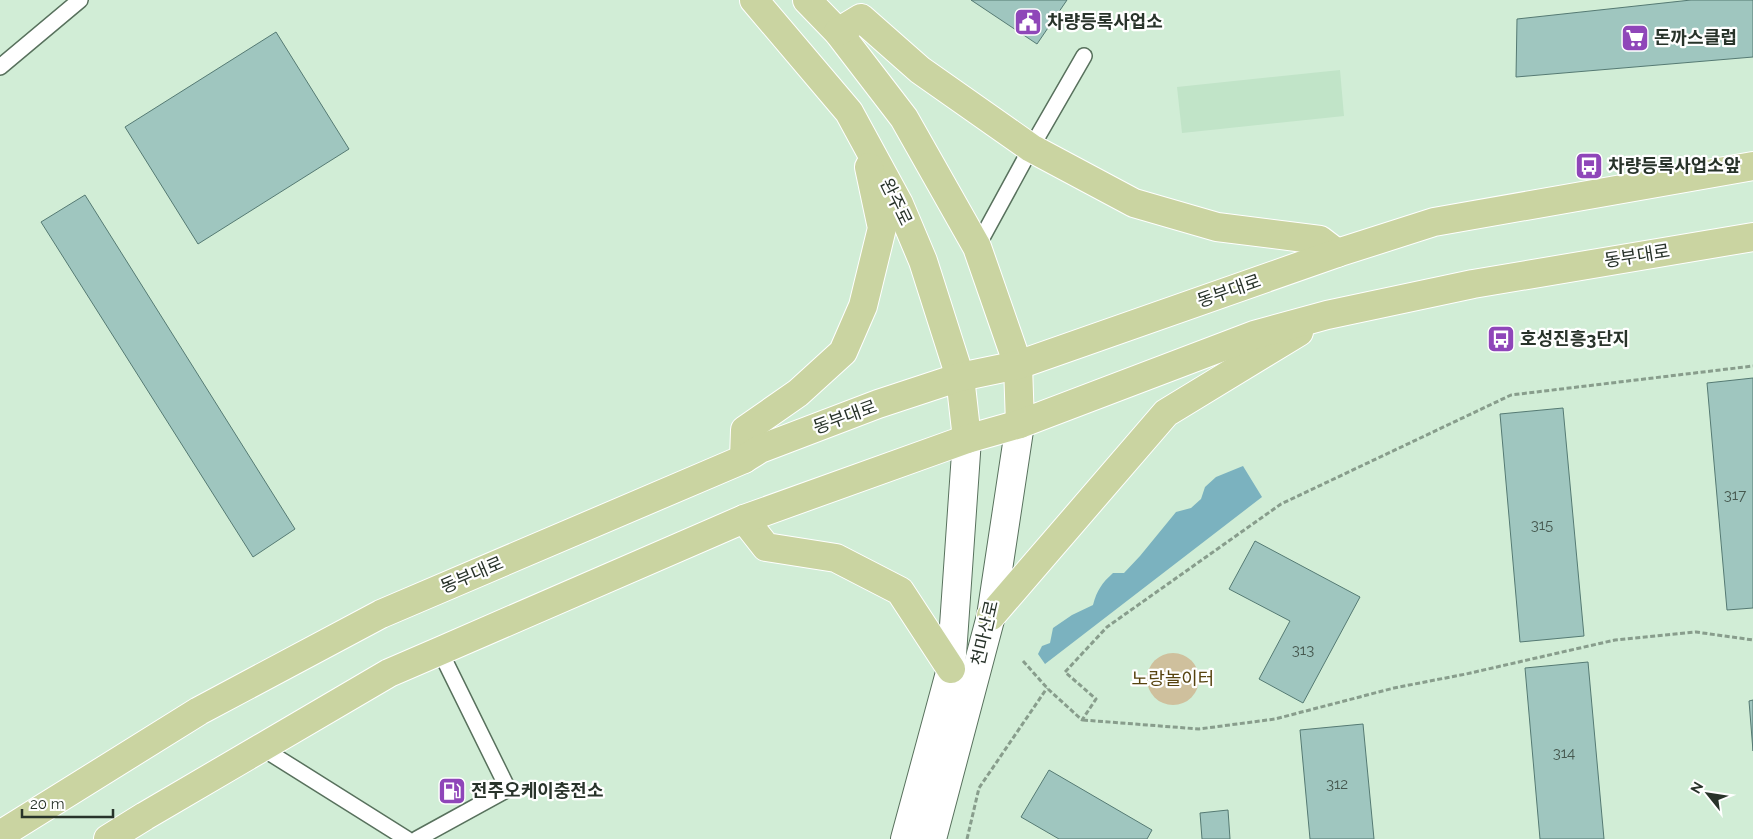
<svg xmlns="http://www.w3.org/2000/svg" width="1753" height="839" font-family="Raleway,'Noto Sans KR',sans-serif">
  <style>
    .built { fill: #c1e4c8 }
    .green { fill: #cfc09d }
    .water { fill: #7bb2bf }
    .building { fill: #9fc6bf; stroke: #557a73 }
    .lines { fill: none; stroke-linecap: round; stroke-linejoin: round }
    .service-casing { stroke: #58715d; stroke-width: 18 }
    .minor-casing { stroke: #58715d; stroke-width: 30 }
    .primary-casing { stroke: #fff; stroke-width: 30 }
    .path { stroke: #889d8c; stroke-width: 3; stroke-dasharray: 5 2.5; stroke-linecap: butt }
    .service { stroke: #fff; stroke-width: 15 }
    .minor { stroke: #fff; stroke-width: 28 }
    .primary { stroke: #cad4a1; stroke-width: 28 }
    .labels { text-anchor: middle; stroke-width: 4.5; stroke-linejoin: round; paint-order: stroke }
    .number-label { font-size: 15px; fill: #46584f }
    .poi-label { font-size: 18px; font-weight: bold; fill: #28332a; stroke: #fff; text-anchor: start }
    .street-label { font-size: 18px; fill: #28332a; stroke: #fff }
    .park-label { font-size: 18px; fill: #57430f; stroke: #fff }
  </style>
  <rect width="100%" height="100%" fill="#d1edd6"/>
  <path class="built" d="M1340,70L1344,116L1182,133L1177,87Z"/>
  <circle class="green" cx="1173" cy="679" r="26"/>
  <path class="water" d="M1243,466L1262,497L1045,664L1038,654L1042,646L1050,643L1053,628L1072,615L1093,605C1097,590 1102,583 1113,573H1124L1140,556L1176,512L1191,508L1201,499L1205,487L1216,477Z"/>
  <g class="building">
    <path d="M971,0H1067L1037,44Z"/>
    <path d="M1691,0H1753V57L1516,77L1517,19Z"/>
    <path d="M276,32L349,149L198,244L125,127Z"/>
    <path d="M85,195L295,529L253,557L41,222Z"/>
    <path d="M1753,378V608L1727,610L1707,383Z"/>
    <path d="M1563,408L1584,636L1520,642L1500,414Z"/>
    <path d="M1255,541L1360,597L1303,703L1259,679L1290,621L1229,589Z"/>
    <path d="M1588,662L1604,839H1540L1525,668Z"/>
    <path d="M1753,700V751L1749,701Z"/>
    <path d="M1363,724L1374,839H1310L1300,730Z"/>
    <path d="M1049,770L1152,830L1147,839H1059L1021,817Z"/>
    <path d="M1228,810L1230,839H1202L1200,813Z"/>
  </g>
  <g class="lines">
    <g class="service-casing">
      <g id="service">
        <path d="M0,67L80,0"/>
        <path d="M977,247L1031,148L1084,56"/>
        <path d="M262,748L407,839"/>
        <path d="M417,839L508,789L440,651"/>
      </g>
    </g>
    <g class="minor-casing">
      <g id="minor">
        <path d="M905,839L951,669L967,439"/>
        <path d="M932,839L991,616L1020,424"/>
      </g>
    </g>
    <g class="primary-casing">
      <g id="primary">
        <path d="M754,0L849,112L899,204L923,261L960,377L967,439"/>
        <path d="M807,0L838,32L904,118L977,247L1018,365L1020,424"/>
        <path d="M838,32L861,18L920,70L1031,148L1134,203L1217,227L1320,240L1337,253"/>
        <path d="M744,459L745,430L798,393L843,352L863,306L882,228L869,167"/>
        <path d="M744,519L766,547L836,558L900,591L951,669"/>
        <path d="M991,616L1166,413L1299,332"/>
        <path d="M0,835L199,711L381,614L744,459L760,449L878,404L960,377L1018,365L1337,253L1434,222L1753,166"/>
        <path d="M108,839L145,816L389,673L440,651L744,519L967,439L1020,424L1254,335L1327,315L1473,284L1753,237"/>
      </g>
    </g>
    <g class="path">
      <path d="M1023,661L1048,689L1082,720L1096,699L1065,672L1107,627L1281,504L1511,395L1753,366"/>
      <path d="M1083,720L1199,729L1275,719L1394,688L1466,674L1615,640L1696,632L1753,640"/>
      <path d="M967,839L979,788L1047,688"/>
    </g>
    <use href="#service" class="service"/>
    <use href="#minor" class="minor"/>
    <use href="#primary" class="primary"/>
  </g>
  <defs>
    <g id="civic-square" transform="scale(1.4375)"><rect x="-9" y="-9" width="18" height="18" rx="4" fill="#8f46b9" stroke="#fff"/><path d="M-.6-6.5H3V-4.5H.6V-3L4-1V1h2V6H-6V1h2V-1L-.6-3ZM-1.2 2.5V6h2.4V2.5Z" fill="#fff"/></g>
    <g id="supermarket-square" transform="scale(1.4375)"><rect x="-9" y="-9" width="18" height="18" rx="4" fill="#8f46b9" stroke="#fff"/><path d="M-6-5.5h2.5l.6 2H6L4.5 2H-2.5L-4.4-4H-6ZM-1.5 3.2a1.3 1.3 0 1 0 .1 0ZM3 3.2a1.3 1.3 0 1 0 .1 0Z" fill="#fff"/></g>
    <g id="bus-square" transform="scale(1.4375)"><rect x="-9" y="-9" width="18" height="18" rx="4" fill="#8f46b9" stroke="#fff"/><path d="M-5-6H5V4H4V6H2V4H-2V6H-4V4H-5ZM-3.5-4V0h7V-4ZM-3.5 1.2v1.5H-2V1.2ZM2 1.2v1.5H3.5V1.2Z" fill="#fff"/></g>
    <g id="fuel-square" transform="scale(1.4375)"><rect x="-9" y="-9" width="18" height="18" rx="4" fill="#8f46b9" stroke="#fff"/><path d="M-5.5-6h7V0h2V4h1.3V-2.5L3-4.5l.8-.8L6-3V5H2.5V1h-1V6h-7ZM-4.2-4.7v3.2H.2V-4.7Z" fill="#fff"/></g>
  </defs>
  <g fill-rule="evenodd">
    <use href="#civic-square" x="1028" y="22"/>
    <use href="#supermarket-square" x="1635" y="38"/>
    <use href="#bus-square" x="1589" y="166"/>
    <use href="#bus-square" x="1501" y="339"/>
    <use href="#fuel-square" x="452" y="791"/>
  </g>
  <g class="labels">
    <g class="number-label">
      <text x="1735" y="500">317</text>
      <text x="1542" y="530">315</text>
      <text x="1303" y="655">313</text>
      <text x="1564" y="758">314</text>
      <text x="1337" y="789">312</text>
    </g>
    <g class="poi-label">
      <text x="1047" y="28">차량등록사업소</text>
      <text x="1654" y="44">돈까스클럽</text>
      <text x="1608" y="172">차량등록사업소앞</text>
      <text x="1520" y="345">호성진흥3단지</text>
      <text x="471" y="797">전주오케이충전소</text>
    </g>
    <g class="street-label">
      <text transform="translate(896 202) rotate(64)" y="6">완주로</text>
      <text transform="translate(1637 256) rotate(-9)" y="6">동부대로</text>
      <text transform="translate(1229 291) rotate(-19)" y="6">동부대로</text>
      <text transform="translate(845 417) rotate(-20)" y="6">동부대로</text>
      <text transform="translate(472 575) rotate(-23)" y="6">동부대로</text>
      <text transform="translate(985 633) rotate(-77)" y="6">천마산로</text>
    </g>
    <g class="park-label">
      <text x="1173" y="685">노랑놀이터</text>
    </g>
  </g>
  <g transform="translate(1708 794) rotate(300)" stroke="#ffffff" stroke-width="4" paint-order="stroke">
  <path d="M0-4L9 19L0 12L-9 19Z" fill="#28332a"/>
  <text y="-8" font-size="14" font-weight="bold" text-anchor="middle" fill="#28332a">N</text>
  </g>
  <path d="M22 809v8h91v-8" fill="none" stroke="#28332a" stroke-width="2.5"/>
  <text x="30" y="809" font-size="15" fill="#28332a" stroke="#ffffff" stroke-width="4" paint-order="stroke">20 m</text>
</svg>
